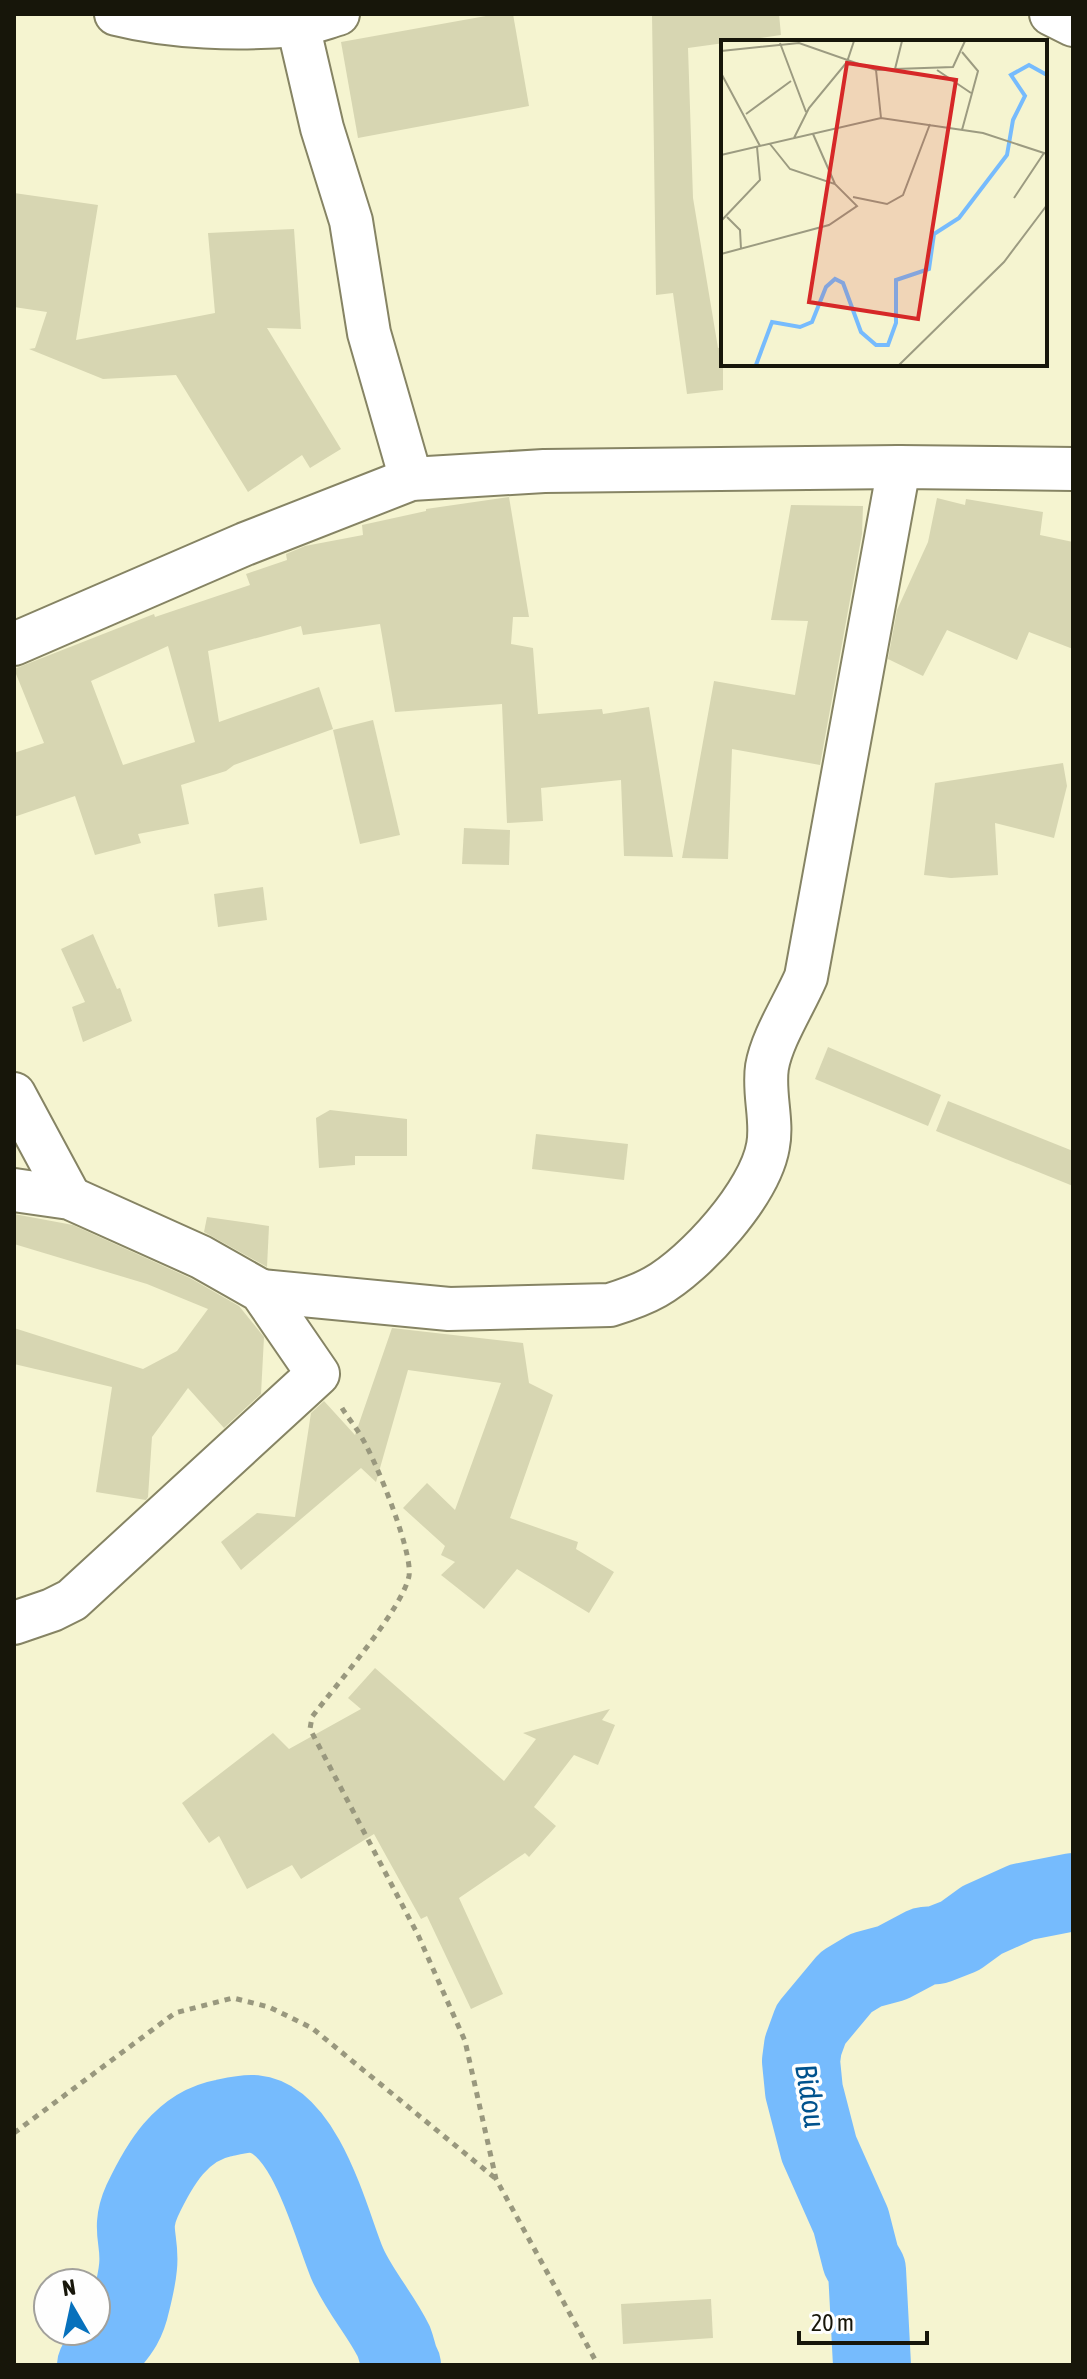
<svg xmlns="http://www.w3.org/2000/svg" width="1087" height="2379" font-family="'Asap Condensed',sans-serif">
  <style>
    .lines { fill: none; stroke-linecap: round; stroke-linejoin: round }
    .river { stroke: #76bbfd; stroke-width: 78 }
    .building { fill: #d7d6b2; fill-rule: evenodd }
    .minor-casing { stroke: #868464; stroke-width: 46 }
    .path { stroke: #99987e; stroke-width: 5; stroke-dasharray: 6 6; stroke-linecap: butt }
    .minor { stroke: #fff; stroke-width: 42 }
    .labels { text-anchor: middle; stroke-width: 7; stroke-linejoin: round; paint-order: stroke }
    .water-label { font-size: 30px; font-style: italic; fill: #00528d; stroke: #fefefe }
    .inset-river { fill: none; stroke: #76bbfd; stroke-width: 4 }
    .inset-road { fill: none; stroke: #9c9b81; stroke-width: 2 }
    .view { fill: #d62828; fill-opacity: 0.15; stroke: #d62828; stroke-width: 4 }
    .inset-edge { fill: none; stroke: #17160a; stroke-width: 4 }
  </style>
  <rect width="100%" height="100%" fill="#f5f4d0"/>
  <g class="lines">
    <g class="river">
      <path d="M96,2365C108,2339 124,2336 131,2303C134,2291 137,2278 138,2267C141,2240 129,2230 142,2201C159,2165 181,2126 224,2118C233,2116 245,2113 254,2114C306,2119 331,2225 347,2263C359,2291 381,2315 394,2342C397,2350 398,2358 402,2365"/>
      <path d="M872,2365L867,2270L861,2260L851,2221L819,2149L804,2091L801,2061L803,2046L811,2024L846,1982L866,1970L892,1963L924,1946L937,1945L960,1936L982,1920L1022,1902L1073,1892"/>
    </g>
  </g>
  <g class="building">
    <path d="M497,14H513L529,106L358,138L341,42Z"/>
    <path d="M652,14H779L781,35L688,48L693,198L718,348L723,347V390L687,394L673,293L656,295Z"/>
    <path d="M14,193L98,205L76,340L215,313L208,233L294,229L301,329L267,328L341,449L310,468L302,455L248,492L176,375L103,379L29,349L35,348L47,312L14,307Z"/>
    <path d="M509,497L529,617H513L511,644L533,648L538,714L602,709L603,714L649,707L673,857L624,856L621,780L541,788L543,821L507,823L502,704L395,712L380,624L303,635L301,626L208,651L219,722L319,687L333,729L234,765L226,771L181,785L189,824L138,834L141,843L95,855L75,796L14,817V753L44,743L14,669L154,614L155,617L250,585L246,574L287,560L286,554L305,546L363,535L362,525L426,511V509ZM168,646L195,742L123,765L91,681Z"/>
    <path d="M937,498L965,505L966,499L1043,512L1040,535L1073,542V649L1029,632L1017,660L947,630L923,676L888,659L897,610L928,542Z"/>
    <path d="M791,505L863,506L862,534L820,765L732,749L728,859L682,858L714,681L795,695L808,621L771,620Z"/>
    <path d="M373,720L400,835L360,844L333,730Z"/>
    <path d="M1063,763L1067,786L1054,838L995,823L998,875L951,878L924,875L935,783Z"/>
    <path d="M464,828L510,830L509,865L462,864Z"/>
    <path d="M263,887L267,920L218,927L214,894Z"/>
    <path d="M93,934L117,989L120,988L132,1021L83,1042L72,1007L85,1002L61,949Z"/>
    <path d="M828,1047L941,1095L928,1126L815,1079Z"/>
    <path d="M948,1101L1073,1151V1186L936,1131Z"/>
    <path d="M330,1110L407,1119V1156H355V1165L319,1168L316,1118Z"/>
    <path d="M536,1134L628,1144L624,1180L532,1169Z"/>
    <path d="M14,1214L73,1225L190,1278L239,1306L264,1337L261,1394L224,1428L188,1388L152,1437L148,1497L146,1500L96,1492L112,1387L14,1364V1328L143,1369L177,1351L208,1309L147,1284L14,1244Z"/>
    <path d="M207,1217L269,1226L267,1267L204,1232Z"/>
    <path d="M392,1328L523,1343L529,1383L553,1395L510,1518L578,1542L576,1549L614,1572L589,1613L517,1569L484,1609L441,1575L455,1562L441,1555L445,1546L403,1508L427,1483L455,1510L501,1383L408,1370L376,1482L361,1468L241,1570L221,1542L257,1513L295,1517L311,1413L324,1401L355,1435Z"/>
    <path d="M375,1668L504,1781L536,1739L523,1733L610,1709L602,1720L615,1725L598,1765L574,1755L534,1807L556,1826L529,1857L525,1853L459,1898L503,1994L471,2009L427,1916L421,1919L374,1834L301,1879L292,1865L247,1889L219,1836L209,1843L182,1803L273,1733L289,1749L361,1709L348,1698Z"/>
    <path d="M711,2299L713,2338L623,2344L621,2304Z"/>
  </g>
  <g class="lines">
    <g class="minor-casing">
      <g id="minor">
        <path d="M116,14C172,28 238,30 295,25C309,24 324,18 338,14"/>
        <path d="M1051,14L1073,25"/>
        <path d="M298,25L322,128L351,221L369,333L411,479"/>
        <path d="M14,644L245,544L411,479L544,471L899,467L1073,469"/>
        <path d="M14,1094L70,1198"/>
        <path d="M14,1190L70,1198L201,1257L261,1291L318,1374L72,1600L52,1610L14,1623"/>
        <path d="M261,1291L449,1309L610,1305C626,1300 641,1295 655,1287C696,1264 760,1193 768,1146C773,1121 763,1093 767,1067C772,1038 794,1005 806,977L899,467"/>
      </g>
    </g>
    <g class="path">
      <path d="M342,1408C348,1418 356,1427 362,1438C376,1461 413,1552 409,1576C402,1610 335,1686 312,1717L310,1729L418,1935L465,2041L496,2179L598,2365"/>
      <path d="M14,2133L175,2013L233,1998L269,2007L312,2028L495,2178"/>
    </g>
    <use href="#minor" class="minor"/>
  </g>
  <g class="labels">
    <g class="water-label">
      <text transform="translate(810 2096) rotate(81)" y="10">Bidou</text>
    </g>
  </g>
  <g transform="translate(721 40)">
    <rect width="326" height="326" fill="#f5f4d0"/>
    <path class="inset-river" d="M35,325L51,282L79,287L91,282L105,247L114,239L122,243L140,292L155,305H167L175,283V240L208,229L213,194L238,178L286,115L292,80L304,56L290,35L308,25L326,35"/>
    <path class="inset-road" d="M59,3L85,72M0,11L78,3L155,30L174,29L181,1M241,12L257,31L241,90M174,29L232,27L244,1M155,30L160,78M216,30L250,53M0,33L39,106M25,74L70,41M92,94L114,144M73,98L88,68L126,22L133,1M0,115L160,78L262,93L326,114M132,157L166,164L182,155L209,84M293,158L323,113M6,177L19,190L20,209M0,181L39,140L36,107M0,214L108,185L136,166L114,144L69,129L49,104M178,325L283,222L326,165"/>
    <path class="view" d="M126,23L235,40L197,279L88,262Z"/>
    <rect width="326" height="326" class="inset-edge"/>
  </g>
  <rect width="1087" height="2379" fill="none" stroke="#17160a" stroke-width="32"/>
  <g transform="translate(72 2307) rotate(351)"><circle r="38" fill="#fefefe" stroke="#a2a19c" stroke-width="2"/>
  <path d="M0-6L14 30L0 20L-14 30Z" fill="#0771bc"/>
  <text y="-12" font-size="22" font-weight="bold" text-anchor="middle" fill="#17160a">N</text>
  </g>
  <path d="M799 2331v12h128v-12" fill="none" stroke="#17160a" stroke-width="4"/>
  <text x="811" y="2331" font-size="24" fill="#17160a" stroke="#fefefe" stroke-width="6" paint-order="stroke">20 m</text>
</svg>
